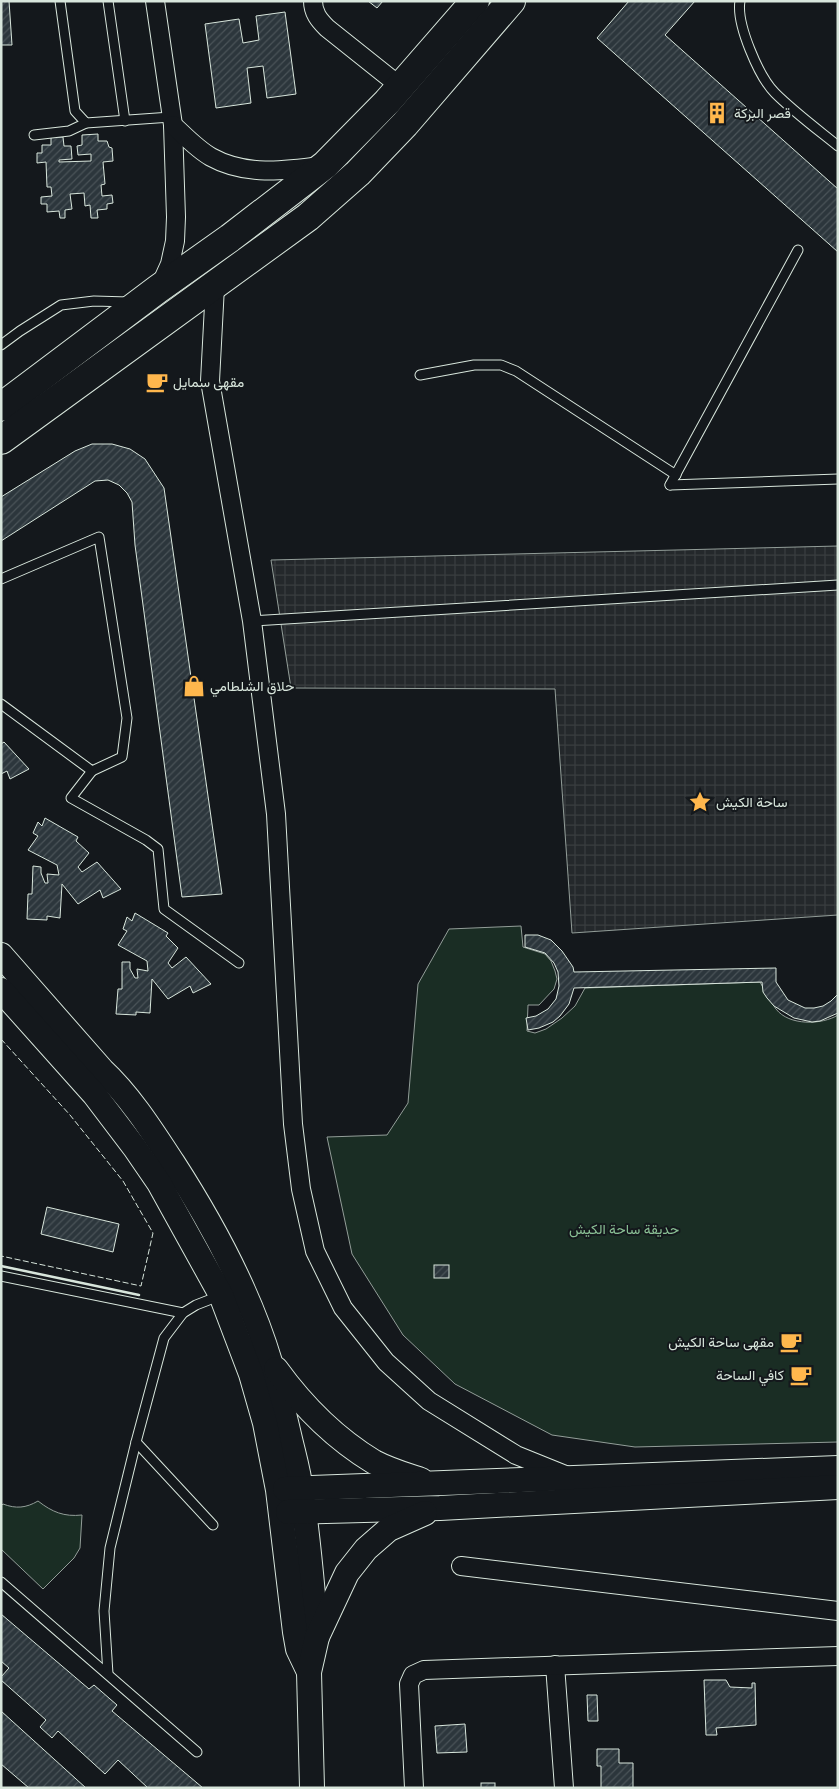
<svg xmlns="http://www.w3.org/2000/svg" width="839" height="1789" font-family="'IBM Plex Sans',Vazirmatn,sans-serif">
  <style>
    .green { fill: #1a2d24; stroke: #939e99 }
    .plaza { fill: url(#plaza-grid); stroke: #939e99 }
    .building { fill: url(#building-hatch); stroke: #d8e6dc }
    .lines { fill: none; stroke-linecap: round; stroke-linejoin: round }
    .service-casing { stroke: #d8e6dc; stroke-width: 11 }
    .minor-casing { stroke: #d8e6dc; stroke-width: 20 }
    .secondary-casing { stroke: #d8e6dc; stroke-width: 26 }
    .trunk-casing { stroke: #d8e6dc; stroke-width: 30 }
    .service { stroke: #14181c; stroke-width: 9 }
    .minor { stroke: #14181c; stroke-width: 18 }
    .secondary { stroke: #14181c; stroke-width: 24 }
    .trunk { stroke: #14181c; stroke-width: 28 }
    .fence { stroke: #d8e6dc; stroke-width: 1; stroke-dasharray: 6 2.5; stroke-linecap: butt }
    .wall { stroke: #d8e6dc; stroke-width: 2.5 }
    .labels { text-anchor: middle; stroke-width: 4; stroke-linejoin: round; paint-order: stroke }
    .poi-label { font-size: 14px; fill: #d8e6dc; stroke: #14181c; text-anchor: start }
    .park-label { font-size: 14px; fill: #8ac095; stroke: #14181c }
  </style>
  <defs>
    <pattern id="plaza-grid" width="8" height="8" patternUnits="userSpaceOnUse" patternTransform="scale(1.25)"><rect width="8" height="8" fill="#24282b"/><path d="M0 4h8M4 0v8" fill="none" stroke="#393d3f"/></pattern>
    <pattern id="building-hatch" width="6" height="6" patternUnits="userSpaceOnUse" patternTransform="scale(1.25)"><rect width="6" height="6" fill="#2c363c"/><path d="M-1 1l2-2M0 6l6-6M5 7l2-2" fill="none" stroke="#4a5358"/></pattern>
  </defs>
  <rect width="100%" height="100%" fill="#14181c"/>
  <g class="green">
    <path d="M521,926L523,947L545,954L551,961L555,971L557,979L554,989L539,1005H528L527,1031L535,1033L546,1029L562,1018L575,1006L585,988L760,982C765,991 770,1001 776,1009C789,1026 822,1025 838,1015V1442L635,1447L552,1435L455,1384L403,1335L352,1254L327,1137L387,1135L408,1103L418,984L449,929Z"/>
    <path d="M38,1501C52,1512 64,1517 82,1515L80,1548L74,1558L43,1589L1,1549V1506L3,1504C16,1509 26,1508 38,1501Z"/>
  </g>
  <path class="plaza" d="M838,546V915L572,933L555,689L291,688L271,560Z"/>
  <g class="building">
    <path d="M1,1H9L12,45H1Z"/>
    <path d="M368,1H383L377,8Z"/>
    <path d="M629,1H695L665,35L838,189V252L597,38Z"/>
    <path d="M285,12L296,94L267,98L263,66L247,68L251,103L216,108L205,24L239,19L243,43L259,40L256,16Z"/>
    <path d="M98,134V141H107L109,147L112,148L113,161L103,162L105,184L101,185L102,196L112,195L113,203L107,204V209L97,210L98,218H91L90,205L85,206L84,193L70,194L72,209L65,210V218H60L59,211L47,212V204H41V197L52,196L51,187H47L46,162L37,163V153H42V145H51V137H63L64,146H71L72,159L59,160V162L91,161V154L78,155L77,146L82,145V135Z"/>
    <path d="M92,444H112L130,449L145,459L164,488L222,894L182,897L135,545L132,502L127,493L119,485L108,480L95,481L1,541V497L75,451Z"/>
    <path d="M4,742L29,769L10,779L7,771L1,774V744Z"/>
    <path d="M45,818L78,837L76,841L89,853L78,867L82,872L97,862L121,889L103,898L100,890L78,904L62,884L60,918L47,916V920L27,919L28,894H32L33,866L41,867V873L45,883H48L47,874L59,875L57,865L28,850L38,836L33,833L38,822L42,826Z"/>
    <path d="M135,913L168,933L166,936L178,948L168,963L172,968L186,957L211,984L193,993L190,986L168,999L152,979L150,1013L136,1012V1015L116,1014L118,989H122V962H130V969L135,978H138L137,969L148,971L147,961L118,945L127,931L123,929L127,917L132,921Z"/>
    <path d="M525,935H538L551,940L562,951L573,967L574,972L776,968V982L788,1000L805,1008H814L823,1006L831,1001L838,994V1013L820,1021L812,1022L794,1018L774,1006L767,998L763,992L762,982L574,988L569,1004L560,1016L553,1022L539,1028L528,1030L526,1018L536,1016L548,1009L556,999L559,986L558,972L554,963L545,953L525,947Z"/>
    <path d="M47,1207L119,1224L113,1252L41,1234Z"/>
    <rect x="434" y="1265" width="15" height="13"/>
    <path d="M1,1614L89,1689L94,1685L117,1705L112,1711L203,1788H148L118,1760L105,1774L58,1731L52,1738L40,1727L46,1720L1,1680V1677L9,1668L1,1661Z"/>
    <path d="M704,1680H726L730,1687L752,1688V1683H755L756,1725L716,1728L717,1735H706Z"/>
    <path d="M587,1695H597L598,1721H588Z"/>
    <path d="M1,1711L86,1788H29L1,1764Z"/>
    <path d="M465,1724L467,1752L437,1753L435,1726Z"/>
    <path d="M597,1749H619V1763H633V1788H601V1766H597Z"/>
    <rect x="481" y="1783" width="14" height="5"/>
  </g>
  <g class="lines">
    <g class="service-casing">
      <g id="service">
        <path d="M60,1L75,111L86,123L171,117"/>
        <path d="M108,1L125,121"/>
        <path d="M740,1C736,24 759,77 775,93C794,112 817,129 838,146"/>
        <path d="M34,135L69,131L86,123"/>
        <path d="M1,345L20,331L61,305L94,301L129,302"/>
        <path d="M420,375L474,365H501L516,371L676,475"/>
        <path d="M670,485L798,250"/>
        <path d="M670,485L838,479"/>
        <path d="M1,579L99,537L127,718L122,757L92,771L1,704"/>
        <path d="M252,621L838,585"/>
        <path d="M92,771L71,798L146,840L158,849L164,909L239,963"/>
        <path d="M1,1276L183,1313"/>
        <path d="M136,1442L213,1525"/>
        <path d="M1,1582L197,1752"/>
        <path d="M108,1674L104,1611L110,1548L136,1442L164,1338L183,1313L196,1305L219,1296"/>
      </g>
    </g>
    <g class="minor-casing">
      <g id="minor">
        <path d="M155,1L173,125L176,217L175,241L170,264L161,284"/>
        <path d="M313,1C313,13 319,20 327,28L401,87"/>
        <path d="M173,125C185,136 197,149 211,157C245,176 284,171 321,166"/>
        <path d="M215,286L210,381L252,621L276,814L293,1124L301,1189L315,1251L343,1308L386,1362L429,1401L516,1455L568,1476"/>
        <path d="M461,1566L838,1611"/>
        <path d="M555,1665L564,1788"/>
        <path d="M414,1788L409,1684L413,1675L424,1670L838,1656"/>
      </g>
    </g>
    <g class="secondary-casing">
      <g id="secondary">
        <path d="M1,955L102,1070C130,1096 152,1131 173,1163C213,1225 249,1291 270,1362C278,1387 284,1413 290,1439C294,1456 299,1473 301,1491C309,1539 312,1588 317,1637"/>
        <path d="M1,990L94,1094L135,1148L159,1183L221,1295L251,1374L265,1423L278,1490L295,1632L298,1649L309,1672"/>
        <path d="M276,1369C302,1405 336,1439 374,1462C389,1470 406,1475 421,1480"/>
        <path d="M285,1489L838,1468"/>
        <path d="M288,1512L440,1508L838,1487"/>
        <path d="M312,1788L309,1672L317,1637L347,1573L366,1549L389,1529L425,1513"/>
      </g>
    </g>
    <g class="trunk-casing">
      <g id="trunk">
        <path d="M1,407L158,289L230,238L325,165L387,102L475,1"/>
        <path d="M1,440L308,217L358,173L405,124L511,1"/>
      </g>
    </g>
    <use href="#service" class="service"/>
    <use href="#minor" class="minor"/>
    <use href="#secondary" class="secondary"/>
    <use href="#trunk" class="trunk"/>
    <path class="fence" d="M1,1039L70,1115L123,1181L153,1233L141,1286L1,1256"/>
    <path class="wall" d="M1,1266L139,1295"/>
  </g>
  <defs>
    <g id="building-bare" transform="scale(1.725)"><path d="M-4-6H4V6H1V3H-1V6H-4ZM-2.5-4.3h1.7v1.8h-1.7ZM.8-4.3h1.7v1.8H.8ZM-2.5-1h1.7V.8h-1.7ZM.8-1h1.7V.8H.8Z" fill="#ffb74d" stroke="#14181c" stroke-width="2.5" paint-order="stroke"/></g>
    <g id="cafe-bare" transform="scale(1.725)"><path d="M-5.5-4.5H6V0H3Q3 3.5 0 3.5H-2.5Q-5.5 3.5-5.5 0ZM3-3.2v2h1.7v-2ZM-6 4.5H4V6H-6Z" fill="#ffb74d" stroke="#14181c" stroke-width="2.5" paint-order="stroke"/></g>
    <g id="shop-bare" transform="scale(1.725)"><path d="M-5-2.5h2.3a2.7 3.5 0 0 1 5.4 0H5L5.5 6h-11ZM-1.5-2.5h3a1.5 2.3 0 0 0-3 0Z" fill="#ffb74d" stroke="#14181c" stroke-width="2.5" paint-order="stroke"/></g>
    <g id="sight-bare" transform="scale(1.725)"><path d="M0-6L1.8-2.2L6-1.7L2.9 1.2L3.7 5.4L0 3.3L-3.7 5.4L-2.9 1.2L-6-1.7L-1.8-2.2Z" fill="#ffb74d" stroke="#14181c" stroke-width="2.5" paint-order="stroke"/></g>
  </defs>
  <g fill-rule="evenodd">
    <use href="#building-bare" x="717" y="113"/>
    <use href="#cafe-bare" x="157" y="382"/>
    <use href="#shop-bare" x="194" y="686"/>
    <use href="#sight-bare" x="700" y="802"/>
    <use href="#cafe-bare" x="791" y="1342"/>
    <use href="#cafe-bare" x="801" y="1375"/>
  </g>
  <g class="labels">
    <g class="poi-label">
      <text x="734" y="118">قصر البركة</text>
      <text x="173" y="387">مقهى سمايل</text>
      <text x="210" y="691">حلاق الشلطامي</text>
      <text x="716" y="807">ساحة الكيش</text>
      <text x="774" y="1347" text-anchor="end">مقهى ساحة الكيش</text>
      <text x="784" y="1380" text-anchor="end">كافي الساحة</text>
    </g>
    <g class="park-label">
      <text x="624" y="1234">حديقة ساحة الكيش</text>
    </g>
  </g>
  <rect width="839" height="1789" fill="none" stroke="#d8e6dc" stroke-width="5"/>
</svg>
